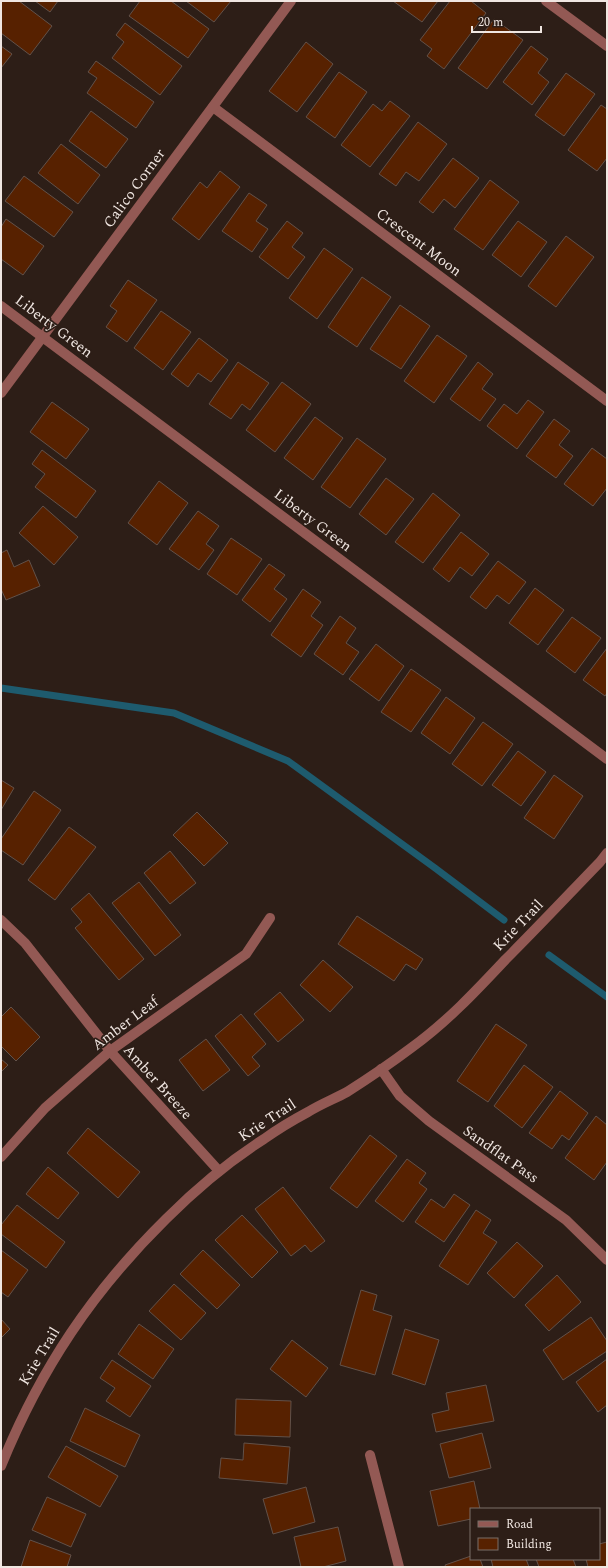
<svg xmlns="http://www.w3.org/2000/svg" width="608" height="1568" font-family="Spectral,serif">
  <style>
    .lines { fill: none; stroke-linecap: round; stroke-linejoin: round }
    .stream { stroke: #1e5b6e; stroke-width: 7 }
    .building { fill: #572100; stroke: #625149 }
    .minor { stroke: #935954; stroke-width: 10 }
    .labels { text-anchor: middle; stroke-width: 3.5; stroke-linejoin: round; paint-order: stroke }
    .street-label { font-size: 15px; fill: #f0e6e1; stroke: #2d1e17 }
  </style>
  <rect width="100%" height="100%" fill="#2d1e17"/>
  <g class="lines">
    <g class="stream">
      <path d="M1,688L174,713L288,761L435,868L504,920"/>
      <path d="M549,955L607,997"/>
    </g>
  </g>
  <g class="building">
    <path d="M1,1H19L52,26L30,55L1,33Z"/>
    <path d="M35,1H58L50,12Z"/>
    <path d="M140,1H171L209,29L188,58L129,16Z"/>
    <path d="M186,1H231L214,22Z"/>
    <path d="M393,1H438L422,22Z"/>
    <path d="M450,1H471L486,13L444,69L427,56L432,49L420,40Z"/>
    <path d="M494,19L523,40L487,89L458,68Z"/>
    <path d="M125,23L182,66L160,95L112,58L124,42L116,35Z"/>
    <path d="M306,42L333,64L297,112L269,91Z"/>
    <path d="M1,46L12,54L1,68Z"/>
    <path d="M531,46L548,59L538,73L549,82L532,105L503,82Z"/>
    <path d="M96,61L154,102L136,128L87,93L97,78L88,72Z"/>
    <path d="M339,72L367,92L335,138L306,117Z"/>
    <path d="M566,73L595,94L564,136L535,115Z"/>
    <path d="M390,101L410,116L370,167L341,145L373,104L382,111Z"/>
    <path d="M601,105L607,109V158L597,171L568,150Z"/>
    <path d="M91,111L128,139L106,168L69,141Z"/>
    <path d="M418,122L447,144L419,181L406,172L396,186L379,174Z"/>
    <path d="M61,144L100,175L78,204L38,173Z"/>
    <path d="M453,158L479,178L455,208L444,199L433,213L419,202Z"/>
    <path d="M220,171L240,187L199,240L172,219L200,182L207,188Z"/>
    <path d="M24,176L73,212L54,237L5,201Z"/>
    <path d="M490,180L519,202L483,250L454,229Z"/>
    <path d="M249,193L267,205L256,221L268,229L252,252L222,231Z"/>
    <path d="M6,219L44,246L23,275L1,259V227Z"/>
    <path d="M287,221L303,233L292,247L305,257L288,279L259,257Z"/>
    <path d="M518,221L547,242L521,277L492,255Z"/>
    <path d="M566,236L594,257L556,307L528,286Z"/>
    <path d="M324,248L353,269L317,319L289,298Z"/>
    <path d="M362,277L391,297L357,347L328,327Z"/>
    <path d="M128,280L157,300L127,342L106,327L117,311L110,306Z"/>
    <path d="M400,305L430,326L401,369L370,349Z"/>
    <path d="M161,311L191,332L163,370L134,348Z"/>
    <path d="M437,335L467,356L434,403L404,381Z"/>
    <path d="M199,338L228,360L211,382L198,373L188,387L171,374Z"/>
    <path d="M238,362L269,383L250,410L242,404L231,419L209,404Z"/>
    <path d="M478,362L493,374L482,389L496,399L480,421L450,399Z"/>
    <path d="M282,382L311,404L275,452L246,430Z"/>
    <path d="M528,400L544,412L517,449L487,426L504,404L517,414Z"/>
    <path d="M52,402L89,429L66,459L30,432Z"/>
    <path d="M315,417L343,438L313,480L284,458Z"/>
    <path d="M554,419L570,431L559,445L573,456L556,478L526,456Z"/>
    <path d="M357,438L386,459L350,508L321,487Z"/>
    <path d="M592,448L607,459V488L593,506L564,484Z"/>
    <path d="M42,450L96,491L76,518L35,487L45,474L32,464Z"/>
    <path d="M386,478L414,499L386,535L359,514Z"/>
    <path d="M159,481L188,503L157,545L128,523Z"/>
    <path d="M433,493L460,515L423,563L395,542Z"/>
    <path d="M43,506L78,537L54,565L19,533Z"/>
    <path d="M198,511L219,526L206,544L214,550L199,570L169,549Z"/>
    <path d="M461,532L489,554L472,576L460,567L449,582L433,569Z"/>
    <path d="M231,538L262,559L237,595L207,574Z"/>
    <path d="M7,550L14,567L29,560L40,586L6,600L1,589V553Z"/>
    <path d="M498,561L526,582L509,604L497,595L486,609L470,597Z"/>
    <path d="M269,564L285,575L274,589L287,599L270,622L242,600Z"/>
    <path d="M535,588L564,610L538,645L509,623Z"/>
    <path d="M303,589L321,602L311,616L323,625L301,657L271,635Z"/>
    <path d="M340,616L356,628L346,643L359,652L343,675L314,654Z"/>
    <path d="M572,617L601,638L575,673L546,651Z"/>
    <path d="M376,644L404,666L379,701L349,679Z"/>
    <path d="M607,648V693L605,696L583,680Z"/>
    <path d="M411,669L441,690L411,732L381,712Z"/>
    <path d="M446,697L475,718L450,754L421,733Z"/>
    <path d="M483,722L513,744L482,786L452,764Z"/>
    <path d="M518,751L546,772L521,806L492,785Z"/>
    <path d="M554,775L583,796L554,839L524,818Z"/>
    <path d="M1,780L14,788L1,810Z"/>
    <path d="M34,791L61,810L23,865L1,850V839Z"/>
    <path d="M197,812L228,843L204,866L173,835Z"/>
    <path d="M69,827L96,847L55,900L28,880Z"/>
    <path d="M170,851L196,883L170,904L144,873Z"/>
    <path d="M139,882L181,935L155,956L112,903Z"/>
    <path d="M89,893L144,959L119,980L75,928L82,922L71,909Z"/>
    <path d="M357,916L423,959L416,970L406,964L394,981L338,944Z"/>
    <path d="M323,960L353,987L330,1012L300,985Z"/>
    <path d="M280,992L304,1020L278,1042L254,1014Z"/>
    <path d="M11,1007L40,1037L16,1061L1,1046V1017Z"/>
    <path d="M241,1014L266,1044L252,1057L260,1066L248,1076L215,1036Z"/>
    <path d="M496,1024L527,1045L488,1102L457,1081Z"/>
    <path d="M206,1039L230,1070L203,1091L179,1060Z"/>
    <path d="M1,1059L8,1065L1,1072Z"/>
    <path d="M524,1065L553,1087L522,1128L494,1106Z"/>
    <path d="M560,1091L588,1113L569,1140L562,1135L552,1149L529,1133Z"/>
    <path d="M596,1116L607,1125V1162L594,1180L565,1158Z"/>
    <path d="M88,1128L140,1172L118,1198L67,1153Z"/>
    <path d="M370,1135L397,1156L357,1208L330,1188Z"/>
    <path d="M407,1159L426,1173L419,1183L427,1189L403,1222L375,1201Z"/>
    <path d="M48,1167L79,1193L58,1219L26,1194Z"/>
    <path d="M283,1187L325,1241L311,1252L305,1245L291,1256L255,1209Z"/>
    <path d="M454,1194L470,1205L444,1242L415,1222L431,1199L444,1208Z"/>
    <path d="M17,1205L65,1242L46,1268L1,1234V1225Z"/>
    <path d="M476,1210L491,1220L483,1233L497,1242L468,1285L439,1266Z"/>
    <path d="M242,1215L278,1252L252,1278L215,1240Z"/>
    <path d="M517,1242L543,1266L514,1298L487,1273Z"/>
    <path d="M1,1250L28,1270L8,1297L1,1292Z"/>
    <path d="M203,1250L240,1285L217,1309L180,1274Z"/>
    <path d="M557,1275L581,1302L549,1331L525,1305Z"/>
    <path d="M174,1284L206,1313L181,1340L149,1311Z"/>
    <path d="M361,1290L377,1295L373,1310L392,1316L375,1375L340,1365Z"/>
    <path d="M591,1317L607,1341V1351L563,1380L543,1350Z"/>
    <path d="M1,1319L10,1329L1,1338Z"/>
    <path d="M139,1324L174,1349L153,1379L118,1354Z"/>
    <path d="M405,1329L439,1340L425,1385L392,1374Z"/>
    <path d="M292,1340L328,1368L306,1397L270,1369Z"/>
    <path d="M607,1359V1405L598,1412L576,1382Z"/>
    <path d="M112,1360L151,1386L130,1417L106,1401L115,1388L100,1378Z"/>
    <path d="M486,1385L494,1421L436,1432L432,1414L449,1410L446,1393Z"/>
    <path d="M236,1399L291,1401L290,1437L235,1435Z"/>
    <path d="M85,1408L140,1435L125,1467L70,1441Z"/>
    <path d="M482,1433L491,1468L449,1478L440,1444Z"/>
    <path d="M244,1443L290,1447L287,1484L219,1478L221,1458L243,1460Z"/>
    <path d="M66,1446L118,1476L100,1507L48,1477Z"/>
    <path d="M474,1481L480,1509H471V1519L438,1526L430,1491Z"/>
    <path d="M306,1487L315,1522L273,1534L263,1499Z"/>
    <path d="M47,1497L86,1514L71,1547L32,1530Z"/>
    <path d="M338,1527L346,1561L323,1567H301L294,1537Z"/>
    <path d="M30,1540L71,1555L67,1567H21Z"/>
    <path d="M607,1542V1567H588L586,1559H599V1544Z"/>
    <path d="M471,1556V1559H480L483,1567H446L445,1565Z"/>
    <path d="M491,1559H526L529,1567H493Z"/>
    <path d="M536,1559H573L576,1567H539Z"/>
  </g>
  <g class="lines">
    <g class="minor">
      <path d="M546,1L607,46"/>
      <path d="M213,107L607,401"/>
      <path d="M1,306L607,759"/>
      <path d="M1,393L291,1"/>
      <path d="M1,920L25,943L110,1051L219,1171"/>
      <path d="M381,1069L400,1096L429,1121L566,1220L607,1260"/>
      <path d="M1,1157L45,1108L110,1051L246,954L270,918"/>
      <path d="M370,1455L399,1567"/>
      <path d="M1,1466C41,1368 92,1292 166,1219C196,1189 228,1162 264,1139C278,1129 293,1120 308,1112C321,1104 334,1099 347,1092C369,1078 391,1063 411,1048C447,1022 476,991 506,959C538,927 569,894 600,862L607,853"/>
    </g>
  </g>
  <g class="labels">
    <g class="street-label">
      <text transform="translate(134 188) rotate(-54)" y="5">Calico Corner</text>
      <text transform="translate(419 242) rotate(37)" y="5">Crescent Moon</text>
      <text transform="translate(54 326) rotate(37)" y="5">Liberty Green</text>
      <text transform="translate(313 520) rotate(37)" y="5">Liberty Green</text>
      <text transform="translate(518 925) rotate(-46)" y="5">Krie Trail</text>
      <text transform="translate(125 1023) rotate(-37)" y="5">Amber Leaf</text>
      <text transform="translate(158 1082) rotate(48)" y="5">Amber Breeze</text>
      <text transform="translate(267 1120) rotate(-33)" y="5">Krie Trail</text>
      <text transform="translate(501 1154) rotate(35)" y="5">Sandflat Pass</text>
      <text transform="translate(39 1356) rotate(-59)" y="5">Krie Trail</text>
    </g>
  </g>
  <rect width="608" height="1568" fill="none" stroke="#f0e6e1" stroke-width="4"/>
  <rect x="470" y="1508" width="130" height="52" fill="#2d1e17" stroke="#7b6e68"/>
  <rect x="478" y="1521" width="20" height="6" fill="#935954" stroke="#7b6e68"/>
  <text x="506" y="1528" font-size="12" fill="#f0e6e1">Road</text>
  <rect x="478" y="1538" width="20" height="12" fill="#572100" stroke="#7b6e68"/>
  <text x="506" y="1548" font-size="12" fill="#f0e6e1">Building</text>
  <path d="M472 26v6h69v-6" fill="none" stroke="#f0e6e1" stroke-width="2"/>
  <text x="478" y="26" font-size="12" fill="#f0e6e1" stroke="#2d1e17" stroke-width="3" paint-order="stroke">20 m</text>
</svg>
